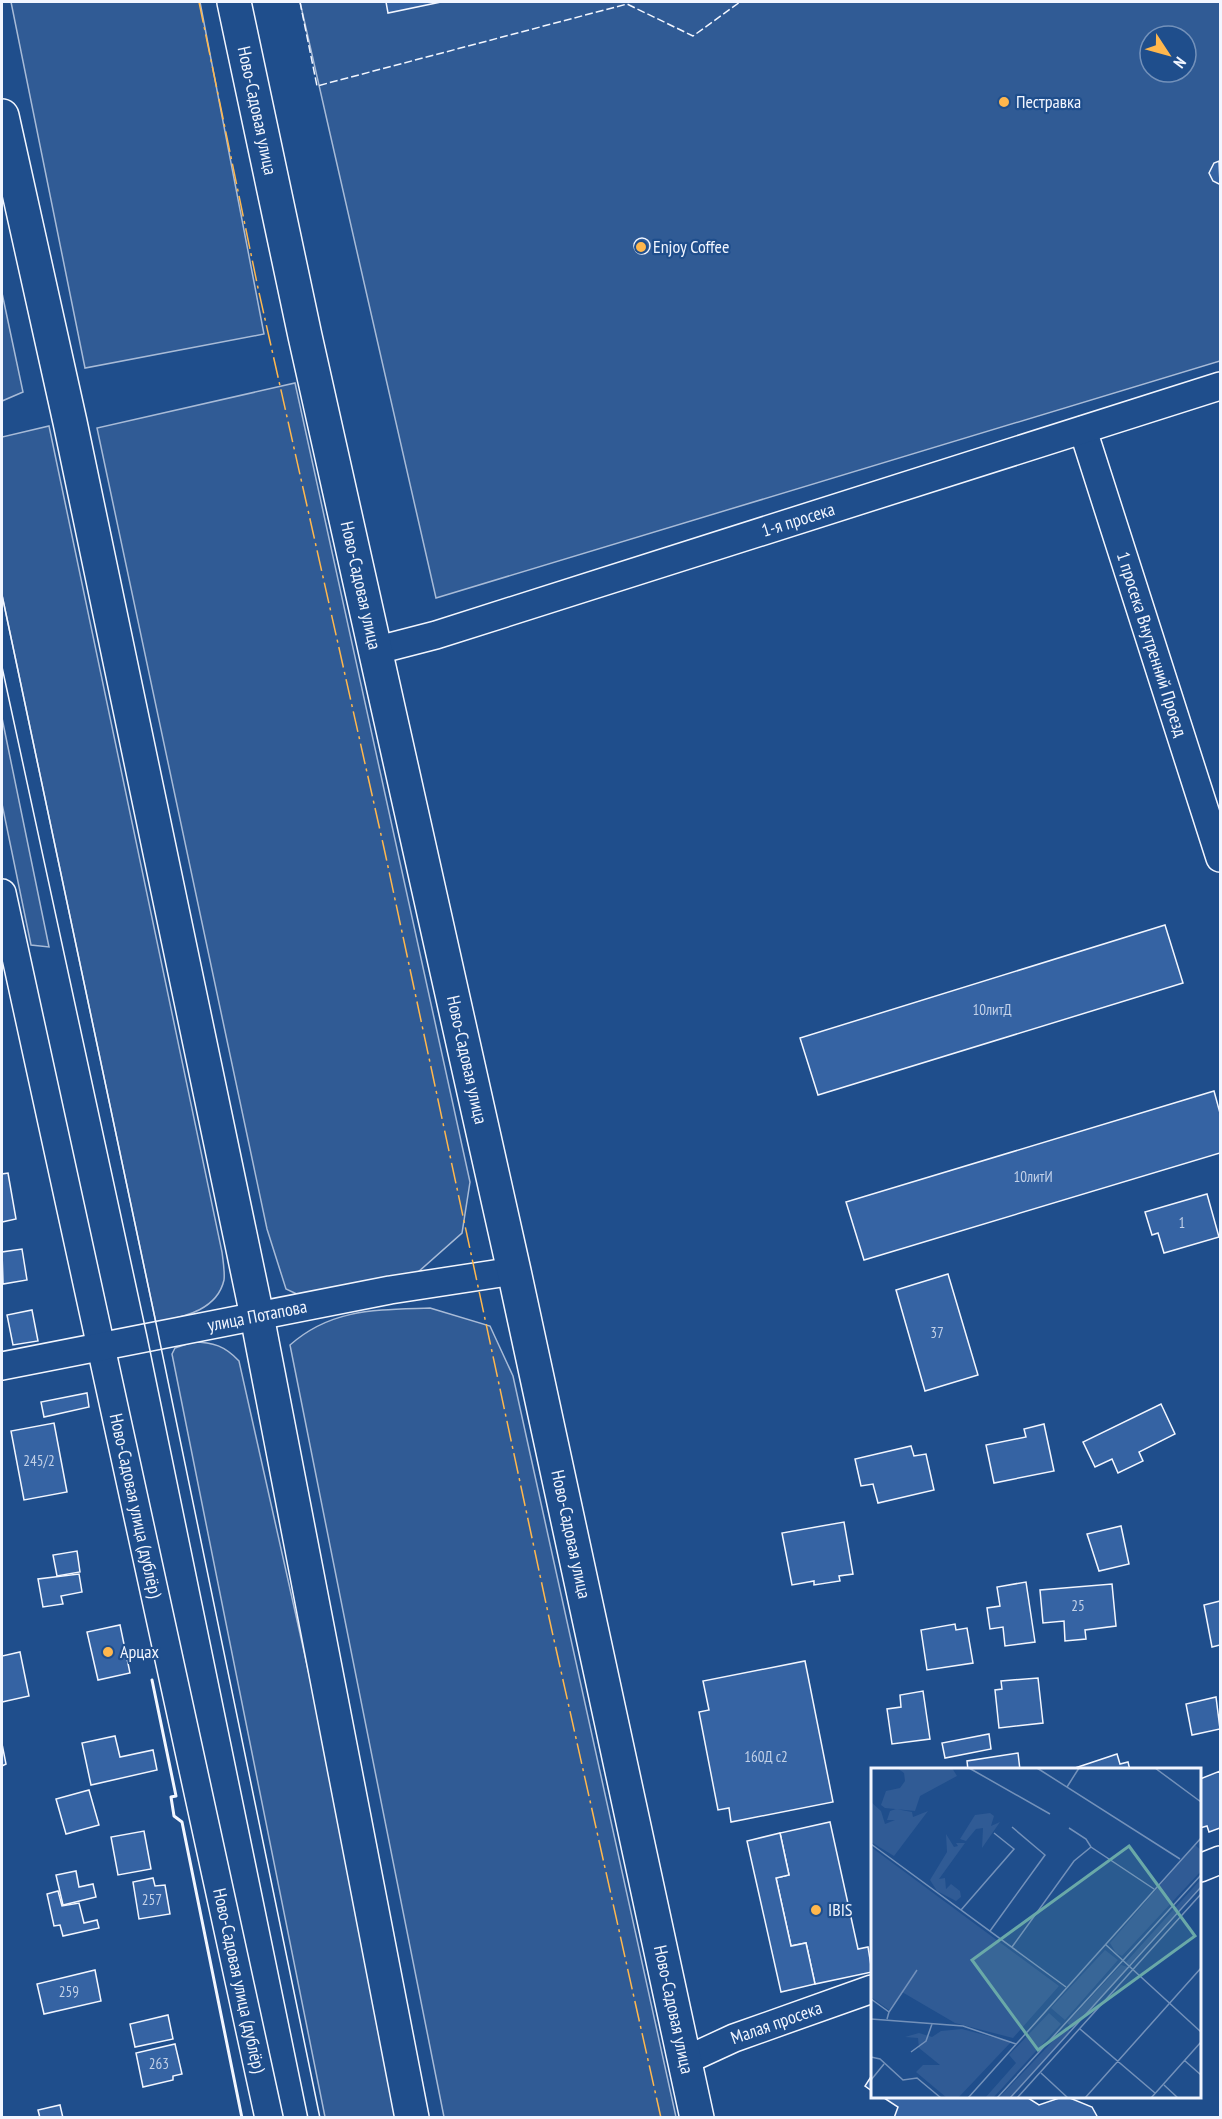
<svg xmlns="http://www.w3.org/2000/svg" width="1222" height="2119" font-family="'PT Sans Narrow',sans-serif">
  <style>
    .green { fill: #305b95; stroke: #a8bbd7; stroke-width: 1.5; fill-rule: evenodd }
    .building { fill: #3563a3; stroke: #f2f6ff; stroke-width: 1.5 }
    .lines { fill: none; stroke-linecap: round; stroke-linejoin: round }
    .minor-casing { stroke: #f2f6ff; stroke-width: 30 }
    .major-casing { stroke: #f2f6ff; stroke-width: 36 }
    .minor { stroke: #1f4e8c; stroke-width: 27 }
    .major { stroke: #1f4e8c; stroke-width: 33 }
    .tram { stroke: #f2f6ff; stroke-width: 1.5 }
    .fence { stroke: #f2f6ff; stroke-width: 1.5; stroke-dasharray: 8 3; stroke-linecap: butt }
    .wall { stroke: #f2f6ff; stroke-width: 3 }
    .power { stroke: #ffb74d; stroke-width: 1.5; stroke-dasharray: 21 4.5 3 4.5; stroke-linecap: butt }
    .poi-dot { fill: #ffb74d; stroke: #1f4e8c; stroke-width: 2 }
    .labels { text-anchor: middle; stroke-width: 4.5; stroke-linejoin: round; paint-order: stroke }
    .number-label { font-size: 15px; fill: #c3d1e8 }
    .poi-label { font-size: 18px; fill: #f2f6ff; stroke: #1f4e8c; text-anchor: start }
    .street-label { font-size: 18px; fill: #f2f6ff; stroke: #1f4e8c }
    .inset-road { fill: none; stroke: #7391ba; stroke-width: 1.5 }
    .view { fill: #6aa9a8; fill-opacity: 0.15; stroke: #6aa9a8; stroke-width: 3 }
    .inset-edge { fill: none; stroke: #f2f6ff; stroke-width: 3 }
  </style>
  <rect width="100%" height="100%" fill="#1f4e8c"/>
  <g class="green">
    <path d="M11,2H200L264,334L85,368Z"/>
    <path d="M300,2H1220V361L436,598ZM1150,36H1186V72H1150Z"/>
    <path d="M2,293L23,392L2,401Z"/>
    <path d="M295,383L470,1182L462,1233L417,1273L318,1304L286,1289L267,1229L97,428Z"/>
    <path d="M49,426L222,1252C223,1260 225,1272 224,1280C217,1311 182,1317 156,1323L2,595V437Z"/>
    <path d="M2,718L49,947L31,945L2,804Z"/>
    <path d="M430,1308L490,1326L513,1376L676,2117H444L290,1345C332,1308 377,1310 430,1308Z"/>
    <path d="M193,1342C213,1342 225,1346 239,1361L335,1790L400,2117H325L172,1354L175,1348Z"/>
  </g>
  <g class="building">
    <path d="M386,2H441L388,13Z"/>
    <path d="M1219,161L1220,184H1219L1213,181L1209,173L1214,163Z"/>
    <circle cx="642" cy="246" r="8"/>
    <path d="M1165,925L1183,983L818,1095L800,1038Z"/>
    <path d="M1214,1091L1220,1113V1153L864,1260L846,1202Z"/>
    <path d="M8,1173L16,1219L2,1222V1174Z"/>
    <path d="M1207,1194L1219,1237L1164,1253L1158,1233L1152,1235L1145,1212Z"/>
    <path d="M22,1249L27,1280L3,1284L2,1252Z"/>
    <path d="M948,1274L978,1375L925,1391L896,1290Z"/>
    <path d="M32,1310L38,1341L13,1345L7,1315Z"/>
    <path d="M87,1393L89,1407L44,1417L41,1402Z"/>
    <path d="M1161,1404L1175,1434L1139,1452L1143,1461L1118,1473L1112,1459L1095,1467L1083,1442Z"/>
    <path d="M54,1423L67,1492L24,1500L11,1431Z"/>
    <path d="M1044,1424L1054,1471L994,1483L986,1445L1026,1437L1024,1429Z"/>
    <path d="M911,1446L914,1456L926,1454L934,1490L878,1503L873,1484L861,1486L855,1459Z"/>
    <path d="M844,1522L853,1574L839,1576L840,1581L814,1585V1581L792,1585L782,1533Z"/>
    <path d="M1121,1526L1129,1564L1099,1571L1087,1534Z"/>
    <path d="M77,1551L80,1572L57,1576L53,1555Z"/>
    <path d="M79,1574L82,1592L61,1596L63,1604L43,1607L38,1579Z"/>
    <path d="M1026,1582L1035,1642L1005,1646L1003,1627L990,1629L987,1608L1000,1606L997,1587Z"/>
    <path d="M1112,1584L1116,1626L1085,1630L1086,1639L1065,1641L1064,1621L1043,1623L1040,1590Z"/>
    <path d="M1220,1601V1645L1212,1647L1204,1605Z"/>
    <path d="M955,1624L956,1630L967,1628L973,1663L927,1670L921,1630Z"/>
    <path d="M120,1625L130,1673L98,1680L87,1632Z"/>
    <path d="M20,1652L29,1696L2,1702V1656Z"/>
    <path d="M805,1661L833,1802L731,1822L729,1808L718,1810L699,1712L709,1710L703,1681Z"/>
    <path d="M1038,1678L1043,1723L999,1728L995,1690L1002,1689L1001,1681Z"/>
    <path d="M923,1691L930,1739L892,1744L887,1709L901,1707L900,1695Z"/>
    <path d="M1216,1697L1220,1729L1192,1735L1186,1704Z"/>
    <path d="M989,1734L991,1749L945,1758L942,1743Z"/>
    <path d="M115,1736L120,1757L153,1750L157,1770L91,1785L82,1743Z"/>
    <path d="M2,1744L6,1764L2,1766Z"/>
    <path d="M1018,1753L1020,1770H968L967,1761Z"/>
    <path d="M1117,1754L1120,1764L1128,1762L1130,1770H1069Z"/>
    <path d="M1220,1771V1828L1209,1832L1207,1826L1200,1828V1779Z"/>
    <path d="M89,1790L99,1825L66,1834L56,1799Z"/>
    <path d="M830,1822L858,1949L868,1947L872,1972L815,1984L806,1943L791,1946L776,1878L789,1875L780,1833Z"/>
    <path d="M144,1831L151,1869L118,1875L111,1837Z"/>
    <path d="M780,1833L789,1875L776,1878L791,1946L806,1943L815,1984L781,1992L747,1841Z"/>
    <path d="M76,1871L79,1887L93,1884L96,1897L63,1905L56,1875Z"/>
    <path d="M153,1878L155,1886L165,1885L170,1914L139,1919L133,1882Z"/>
    <path d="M58,1891L62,1906L79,1903L84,1923L97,1920L99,1928L63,1936L60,1925L54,1926L47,1894Z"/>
    <path d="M95,1970L101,2001L44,2014L37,1984Z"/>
    <path d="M168,2015L173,2039L135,2047L130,2024Z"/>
    <path d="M175,2044L182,2074L173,2076V2080L143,2087L136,2053Z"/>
    <path d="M872,2075V2091L865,2086Z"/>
    <path d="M881,2096H1025L1039,2105L1065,2096L1092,2107L1098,2118H894L898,2107Z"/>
    <path d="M60,2105L63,2118H40L38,2110Z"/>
  </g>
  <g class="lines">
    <g class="minor-casing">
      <g id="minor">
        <path id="s1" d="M1083,430L1220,858"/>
        <path id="s2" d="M374,651L436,635L1220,386"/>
        <path id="s3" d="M2,893L269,2118"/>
        <path id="s4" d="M2,1366L390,1290L514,1271"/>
        <path d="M1200,1868L1220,1860"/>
        <path id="s5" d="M684,2061L734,2038L872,1989"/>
      </g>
    </g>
    <g class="major-casing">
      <g id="major">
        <path id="s6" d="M234,2L305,336L514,1271L697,2118"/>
        <path d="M2,116L70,422L257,1316L412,2118"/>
      </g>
    </g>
    <use href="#minor" class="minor"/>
    <use href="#major" class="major"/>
    <g class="tram">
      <path d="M2,595L156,1323L320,2118"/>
      <path d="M2,667L147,1336L308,2118"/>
    </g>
    <path class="fence" d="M300,2L317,86L627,4L693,36L740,2"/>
    <path class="wall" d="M152,1680L176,1796L171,1797L174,1816L182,1822L242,2118"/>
    <path class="power" d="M199,2L258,288L384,848L550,1622L661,2118"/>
  </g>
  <g class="poi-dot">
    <circle cx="1004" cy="102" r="6"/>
    <circle cx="641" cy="247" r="6"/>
    <circle cx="108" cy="1652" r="6"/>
    <circle cx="816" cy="1910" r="6"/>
  </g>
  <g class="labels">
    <g class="number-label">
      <text x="992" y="1015">10литД</text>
      <text x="1033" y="1182">10литИ</text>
      <text x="1182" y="1228">1</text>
      <text x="937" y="1338">37</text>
      <text x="39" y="1466">245/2</text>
      <text x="1078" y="1611">25</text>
      <text x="766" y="1762">160Д с2</text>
      <text x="152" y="1905">257</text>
      <text x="69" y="1997">259</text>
      <text x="159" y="2069">263</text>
    </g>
    <g class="poi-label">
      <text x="1016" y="108">Пестравка</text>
      <text x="653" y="253">Enjoy Coffee</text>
      <text x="120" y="1658">Арцах</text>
      <text x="828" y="1916">IBIS</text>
    </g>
    <g class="street-label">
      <text dy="6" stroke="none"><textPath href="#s6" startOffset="111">Ново-Садовая улица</textPath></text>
      <text dy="6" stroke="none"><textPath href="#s2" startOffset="444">1-я просека</textPath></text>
      <text dy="6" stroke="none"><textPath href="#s6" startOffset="597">Ново-Садовая улица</textPath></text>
      <text dy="6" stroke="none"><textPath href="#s1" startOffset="225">1 просека Внутренний Проезд</textPath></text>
      <text dy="6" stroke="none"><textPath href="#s6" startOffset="1083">Ново-Садовая улица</textPath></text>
      <text dy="6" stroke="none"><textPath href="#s4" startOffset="260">улица Потапова</textPath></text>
      <text dy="6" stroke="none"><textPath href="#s3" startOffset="627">Ново-Садовая улица (дублёр)</textPath></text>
      <text dy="6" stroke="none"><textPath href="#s6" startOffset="1569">Ново-Садовая улица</textPath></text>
      <text dy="6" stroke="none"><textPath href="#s3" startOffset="1113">Ново-Садовая улица (дублёр)</textPath></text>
      <text dy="6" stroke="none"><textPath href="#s6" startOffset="2055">Ново-Садовая улица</textPath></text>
      <text dy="6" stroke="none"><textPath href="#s5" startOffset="100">Малая просека</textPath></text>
    </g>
  </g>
  <g transform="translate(871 1768)">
    <rect width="330" height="330" fill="#1f4e8c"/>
    <path d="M26,0H81L86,8L49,28L44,43L14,40L10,37L15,23L29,20L34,13L33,5ZM0,34L10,43L14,56L24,52H16L19,43L25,41L41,44L42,49L57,43L23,88L0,74ZM119,45L123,48L120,58L129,54L111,80L112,60L105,61L95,73L89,71L104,47ZM75,66L83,79L87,78L85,75H94L68,111L74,110L75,121L80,116L89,123L90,129L85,133L66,123L59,112L76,84ZM324,77L330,82V103L251,188L245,185L239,175ZM0,79L188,218L142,270L84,255L31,224L18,242L0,229ZM330,111V118L258,197L255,194ZM234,182L247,192L194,252L180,240ZM250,197L257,199L202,260L196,255ZM178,245L190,256L122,330H114L145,295L138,287ZM195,259L199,263L139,330H128ZM91,261L140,274L87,330H76L45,304L52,297H69L48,280L47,270L34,269L48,265L61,269L70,263Z" fill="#305b95"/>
    <path class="inset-road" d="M98,0L179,46M166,0L309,91M284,0L330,34M196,19L208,0M198,60L215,71L220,79L283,121M0,76L195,219M90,142L143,81L123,65M119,163L174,87L141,59M234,176L330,264M141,179L203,93L220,79M0,231L18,244L16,251M18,244L46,202M0,251L92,258L145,276M209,261L284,325M40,284L55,273L61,256M0,289L9,291L32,312L46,310L70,330M313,292L330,307M170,305L197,330M0,312L13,296M293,317L307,330M97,330L330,70M126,330L330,107M139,330L330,119M146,330L330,126M214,330L330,200M280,330L330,274"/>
    <path class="view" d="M258,78L324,168L167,282L101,192Z"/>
    <rect width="330" height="330" class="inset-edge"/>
  </g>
  <rect width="1222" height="2119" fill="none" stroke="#f2f6ff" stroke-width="6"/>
  <g transform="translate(1168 54) rotate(126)"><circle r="28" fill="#1f4e8c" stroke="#7391ba" stroke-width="1.5"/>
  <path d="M0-4.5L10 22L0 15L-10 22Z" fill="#ffb74d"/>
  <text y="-9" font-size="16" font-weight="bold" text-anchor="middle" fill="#f2f6ff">N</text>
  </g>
</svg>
